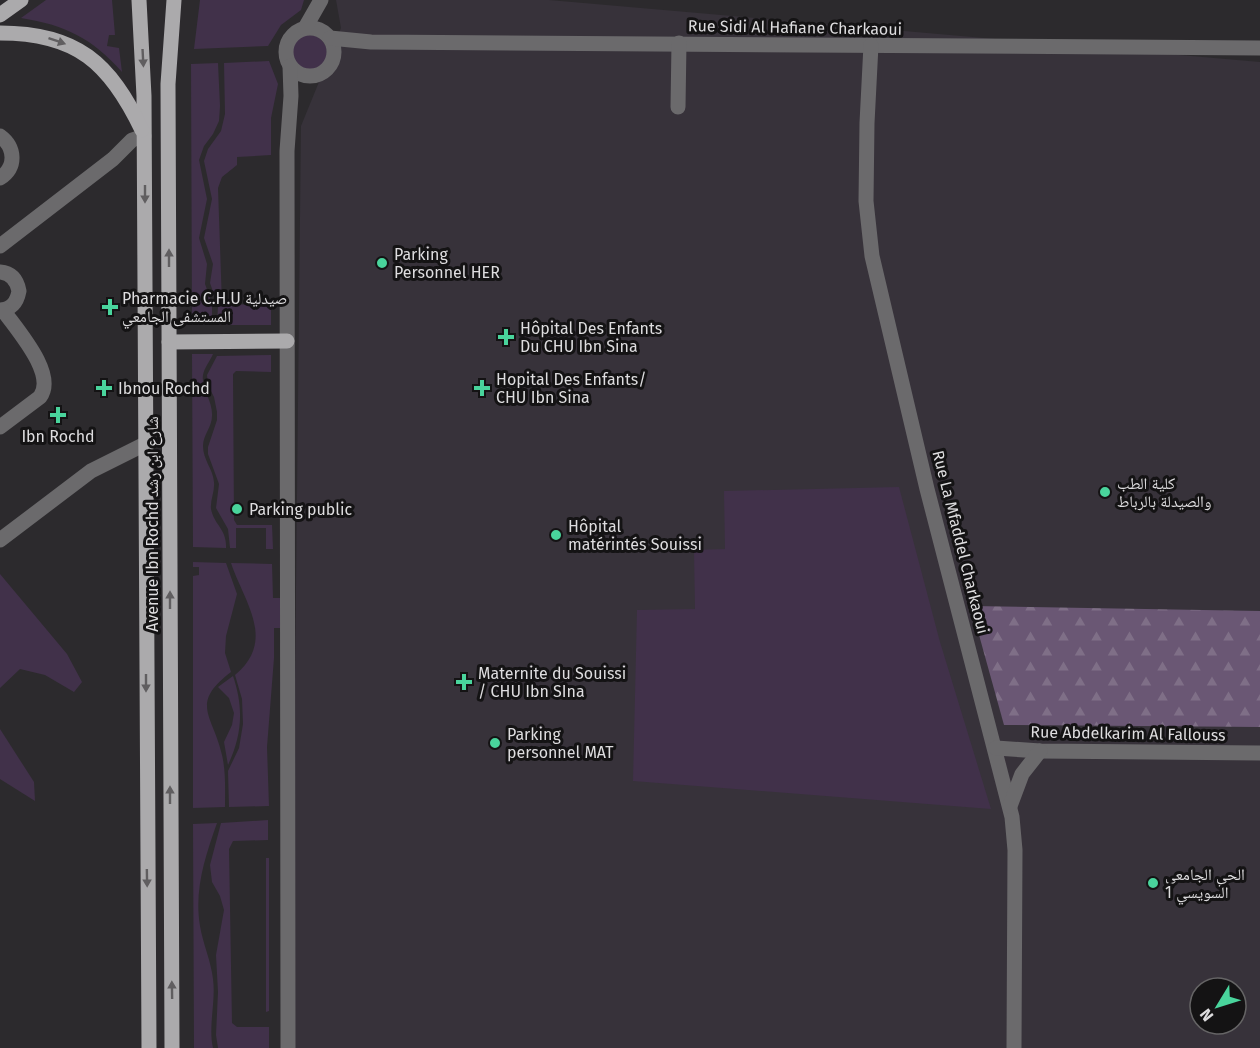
<svg xmlns="http://www.w3.org/2000/svg" width="1260" height="1048" font-family="'Fira Sans','Noto Naskh Arabic',sans-serif">
  <style>
    .built { fill: #37323a; fill-rule: evenodd }
    .green { fill: #41314a }
    .forest { fill: url(#forest-firs) }
    .lines { fill: none; stroke-linecap: round; stroke-linejoin: round }
    .minor { stroke: #6b6a6c; stroke-width: 15 }
    .major { stroke: #abaaac; stroke-width: 15 }
    .oneway { fill: #605e60 }
    .poi-dot { fill: #49d49c; stroke: #141314; stroke-width: 2 }
    .labels { text-anchor: middle; stroke-width: 6; stroke-linejoin: round; paint-order: stroke }
    .street-label { font-size: 16px; fill: #dedddf; stroke: #141314 }
    .poi-label { font-size: 16px; fill: #dedddf; stroke: #141314; text-anchor: start }
  </style>
  <defs>
    <pattern id="forest-firs" width="22" height="20" patternUnits="userSpaceOnUse" patternTransform="scale(1.5)"><rect width="22" height="20" fill="#6a5774"/><path d="M5 1l3.5 6h-7zM16 11l3.5 6h-7z" fill="#7f6f87"/></pattern>
  </defs>
  <rect width="100%" height="100%" fill="#2c2a2d"/>
  <path class="built" d="M336,0H549L1260,62V1048H291L301,126L341,28ZM1200,988H1236V1024H1200Z"/>
  <g class="green">
    <path d="M46,0H112L115,35H109L107,46L119,48L122,72C92,38 65,25 21,18Z"/>
    <path d="M200,0H304L301,10L281,25L268,46L194,49Z"/>
    <circle cx="309" cy="53" r="18"/>
    <path d="M269,61L278,84L271,118V155L237,157V165L222,177L218,188L222,304L271,305V325H217L218,306L210,283L213,264L204,238L212,199L204,161L208,149L221,131L225,114L224,63Z"/>
    <path d="M218,63L220,106L219,121L213,134L204,146L199,160L207,199L199,238L207,264L205,284L212,303V325H192L191,64Z"/>
    <path d="M192,354H213C210,361 204,368 203,375C201,389 213,401 212,416C212,427 203,435 203,446C203,460 213,469 214,482C215,491 210,500 211,509C214,525 227,529 226,548L193,547Z"/>
    <path d="M271,355V372L236,371L233,374L234,520L237,525H272L273,549H266V528H236V548H230L228,529L216,508L219,484L208,454V447L217,420V412L214,397L208,385L207,375L217,356Z"/>
    <path d="M899,487L940,642L991,809L633,781L637,610L695,609L694,550L725,549L724,491Z"/>
    <path d="M193,562L226,563L237,594L226,636L225,653L231,672C189,704 213,715 222,755C226,772 225,790 225,807L193,808V576L199,575V567H193Z"/>
    <path d="M231,563L272,564L273,598H280V628H274V658L267,747L269,806L229,807L228,771L239,748L243,724L242,699L235,675C277,640 244,602 231,563Z"/>
    <path d="M0,574L67,654L82,682L74,692L45,675L20,669L0,688Z"/>
    <path d="M233,676C244,708 242,735 228,765L224,742L232,725L234,713L229,698L218,687Z"/>
    <path d="M0,729L34,782L35,801L0,779Z"/>
    <path d="M268,820V840L233,841L229,849L232,1023L237,1027H269V1048H218L216,1035L218,992L216,955L224,910L220,896L212,882L210,865L221,823Z"/>
    <path d="M217,823C205,857 194,890 200,926C203,944 211,961 213,979C216,1002 208,1026 213,1048H194L193,824Z"/>
    <path d="M266,858H269V1011L266,1012Z"/>
  </g>
  <path class="forest" d="M971,606L1260,611V727L1004,725Z"/>
  <g class="lines">
    <g class="minor">
      <circle cx="310" cy="52" r="24"/>
      <path d="M305,28L321,0"/>
      <path d="M330,38L371,42L1260,48"/>
      <path d="M871,45L867,123L866,201L872,256L927,489L1012,817L1015,850L1014,1048"/>
      <path d="M678,107L679,43"/>
      <path d="M0,136C15,147 17,167 0,178"/>
      <path d="M0,246L113,159L132,140L144,136"/>
      <path d="M0,272C11,273 17,280 19,291C17,302 12,309 0,310"/>
      <path d="M0,427L40,397C57,374 17,330 3,310"/>
      <path d="M0,540L91,471L147,443"/>
      <path d="M996,748L1040,751L1260,753"/>
      <path d="M1010,806L1022,774L1040,751"/>
      <path d="M288,1048L287,151L291,96L290,66"/>
    </g>
    <g class="major">
      <path d="M139,0L144,96L149,1048"/>
      <path d="M0,15L21,0"/>
      <path d="M0,33C77,33 110,63 142,130"/>
      <path d="M169,342L287,341"/>
      <path d="M172,1048L168,84L174,0"/>
    </g>
  </g>
  <defs><path id="oneway-solid" d="M-6-.8H1V-3.2L6.5 0L1 3.2V.8H-6Z" transform="scale(1.5)"/></defs>
  <g class="oneway">
    <use href="#oneway-solid" transform="translate(57 41) rotate(19)"/>
    <use href="#oneway-solid" transform="translate(143 58) rotate(87)"/>
    <use href="#oneway-solid" transform="translate(145 194) rotate(90)"/>
    <use href="#oneway-solid" transform="translate(169 258) rotate(-90)"/>
    <use href="#oneway-solid" transform="translate(170 600) rotate(-90)"/>
    <use href="#oneway-solid" transform="translate(146 683) rotate(90)"/>
    <use href="#oneway-solid" transform="translate(170 795) rotate(-90)"/>
    <use href="#oneway-solid" transform="translate(147 878) rotate(89)"/>
    <use href="#oneway-solid" transform="translate(172 990) rotate(-91)"/>
  </g>
  <g class="poi-dot">
    <circle cx="382" cy="263" r="6"/>
    <path d="M107 298h6v6h6v6h-6v6h-6v-6h-6v-6h6z"/>
    <path d="M503 328h6v6h6v6h-6v6h-6v-6h-6v-6h6z"/>
    <path d="M101 379h6v6h6v6h-6v6h-6v-6h-6v-6h6z"/>
    <path d="M479 379h6v6h6v6h-6v6h-6v-6h-6v-6h6z"/>
    <path d="M55 406h6v6h6v6h-6v6h-6v-6h-6v-6h6z"/>
    <circle cx="1105" cy="492" r="6"/>
    <circle cx="237" cy="509" r="6"/>
    <circle cx="556" cy="535" r="6"/>
    <path d="M461 673h6v6h6v6h-6v6h-6v-6h-6v-6h6z"/>
    <circle cx="495" cy="743" r="6"/>
    <circle cx="1153" cy="883" r="6"/>
  </g>
  <g class="labels">
    <g class="street-label">
      <text transform="translate(795 27) rotate(1)" y="6">Rue Sidi Al Hafiane Charkaoui</text>
      <text transform="translate(152 524) rotate(-90)" y="6">Avenue Ibn Rochd شارع ابن رشد</text>
      <text transform="translate(961 542) rotate(76)" y="6">Rue La Mfaddel Charkaoui</text>
      <text transform="translate(1128 733) rotate(1)" y="6">Rue Abdelkarim Al Fallouss</text>
    </g>
    <g class="poi-label">
      <text x="394" y="260">Parking<tspan x="394" dy="18">Personnel HER</tspan></text>
      <text x="122" y="304">Pharmacie C.H.U صيدلية<tspan x="122" dy="18">المستشفى الجامعي</tspan></text>
      <text x="520" y="334">Hôpital Des Enfants<tspan x="520" dy="18">Du CHU Ibn Sina</tspan></text>
      <text x="496" y="385">Hopital Des Enfants/<tspan x="496" dy="18">CHU Ibn Sina</tspan></text>
      <text x="118" y="394">Ibnou Rochd</text>
      <text x="58" y="442" text-anchor="middle">Ibn Rochd</text>
      <text x="1117" y="489">كلية الطب<tspan x="1117" dy="18">والصيدلة بالرباط</tspan></text>
      <text x="249" y="515">Parking public</text>
      <text x="568" y="532">Hôpital<tspan x="568" dy="18">matérintés Souissi</tspan></text>
      <text x="478" y="679">Maternite du Souissi<tspan x="478" dy="18">/ CHU Ibn SIna</tspan></text>
      <text x="507" y="740">Parking<tspan x="507" dy="18">personnel MAT</tspan></text>
      <text x="1165" y="880">الحي الجامعي<tspan x="1165" dy="18">السويسي 1</tspan></text>
    </g>
  </g>
  <g transform="translate(1218 1006) rotate(232)"><circle r="28" fill="#141314" stroke="#656465" stroke-width="1.5"/>
  <path d="M0-4.5L10 22L0 15L-10 22Z" fill="#49d49c"/>
  <text y="-9" font-size="16" font-weight="bold" text-anchor="middle" fill="#dedddf">N</text>
  </g>
</svg>
